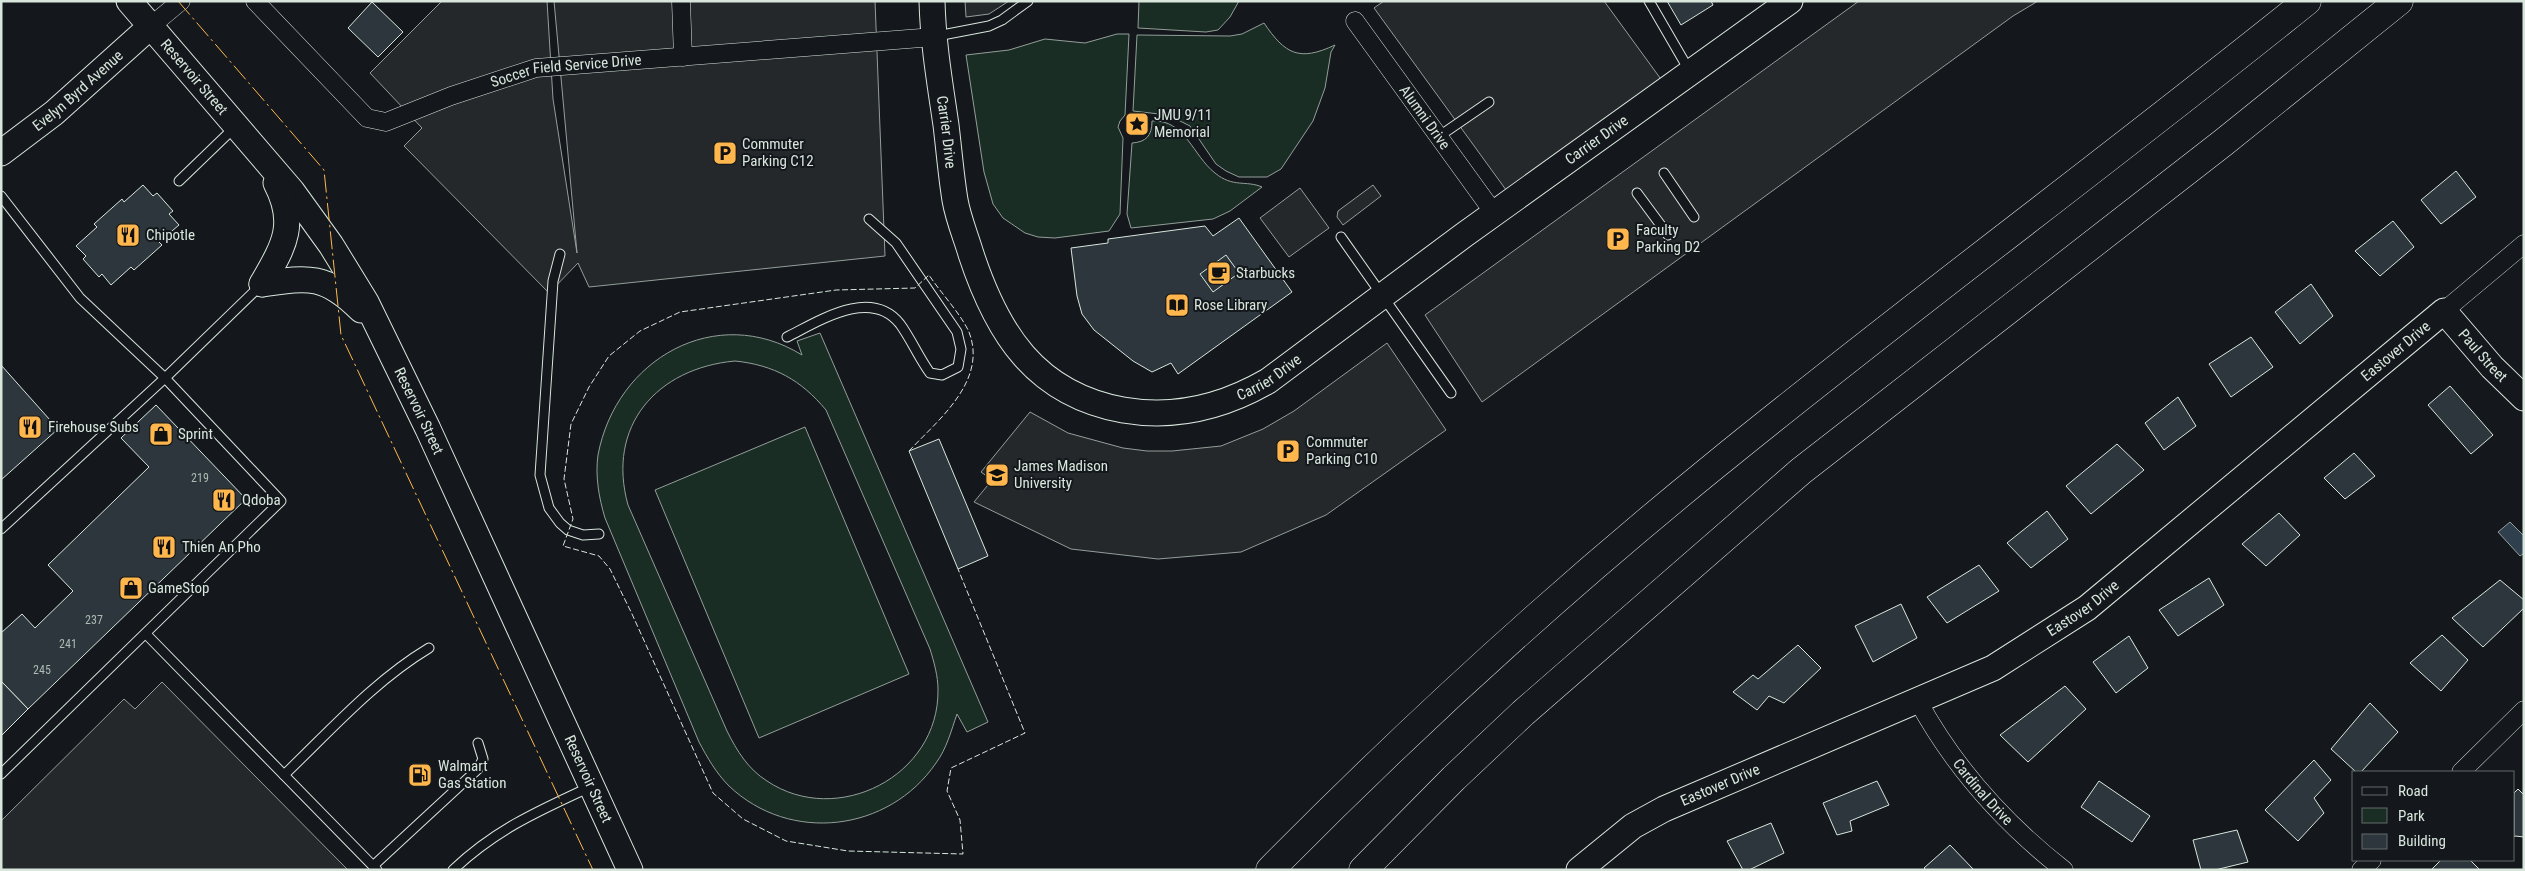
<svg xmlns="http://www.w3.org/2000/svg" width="2525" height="871" font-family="'Roboto Condensed',sans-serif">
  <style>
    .green { fill: #1a2d24; stroke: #939e99; fill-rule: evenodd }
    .parking { fill: #24282b; stroke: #939e99 }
    .water { fill: #2f3f4d; stroke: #939e99 }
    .building { fill: #2c363c; stroke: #d8e6dc }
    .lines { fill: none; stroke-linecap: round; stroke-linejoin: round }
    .lane-casing { stroke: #d8e6dc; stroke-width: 11 }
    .street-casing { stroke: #d8e6dc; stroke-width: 19 }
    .secondary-casing { stroke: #d8e6dc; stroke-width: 27 }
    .highway-casing { stroke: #d8e6dc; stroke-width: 29 }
    .lane { stroke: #14181c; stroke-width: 9 }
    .street { stroke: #14181c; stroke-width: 18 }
    .secondary { stroke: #14181c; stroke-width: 25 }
    .highway { stroke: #14181c; stroke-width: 28 }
    .fence { stroke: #d8e6dc; stroke-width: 1; stroke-dasharray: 6 2.5; stroke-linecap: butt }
    .power { stroke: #ffb74d; stroke-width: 1; stroke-dasharray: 18 4 2.5 4; stroke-linecap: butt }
    .labels { text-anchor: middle; stroke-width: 4; stroke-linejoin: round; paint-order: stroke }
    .number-label { font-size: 12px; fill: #adbab4 }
    .street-label { font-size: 15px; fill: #d8e6dc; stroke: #14181c }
    .poi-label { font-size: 15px; fill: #d8e6dc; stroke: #14181c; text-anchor: start }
  </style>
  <rect width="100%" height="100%" fill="#14181c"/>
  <g class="green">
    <path d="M1139,1H1239L1230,17L1218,30L1206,32L1138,28Z"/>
    <path d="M1264,23C1285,54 1299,62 1335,45L1331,52L1325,88L1313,121L1281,169L1267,177H1239L1226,171L1216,164L1190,126L1168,115L1133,111L1137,35L1230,36L1242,34Z"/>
    <path d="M1117,34H1129L1125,115L1120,121L1118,127L1123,138L1120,214L1109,231L1055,238L1038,237L1025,233L1003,218L993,204L984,172L966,55L1009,50L1045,39L1085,43Z"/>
    <path d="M1152,121C1185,119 1193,156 1215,173C1233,188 1246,180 1262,187L1230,211L1213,219L1131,228L1127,214L1132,143C1146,142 1152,136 1152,121Z"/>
    <path d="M820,333L988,722L967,732L957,714C951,731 947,748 936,763C889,832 790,844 729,786C716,773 707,757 699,742L605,518C599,498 595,476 598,455C616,359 716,302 802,355L797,341ZM735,361C774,365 801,380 826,410L930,649C934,662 938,676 938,690C939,776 837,828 767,781C748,769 737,751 727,731L628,505C606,426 657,368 735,361Z"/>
    <path d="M805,427L909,674L759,738L655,490Z"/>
  </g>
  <g class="parking">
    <path d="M442,1H547L553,99L577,253L554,1H875L885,256L589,287L578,263L549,293L404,146L422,128L370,73Z"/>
    <path d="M965,1H1009L989,14L966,17Z"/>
    <path d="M1384,1H1604L1663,82L1509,194L1374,8Z"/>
    <path d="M1859,1H2038L2013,16L1482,402L1425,315Z"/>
    <path d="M1373,185L1381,196L1343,225L1337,217L1338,211Z"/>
    <path d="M1300,188L1329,228L1289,257L1260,218Z"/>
    <path d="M1387,343L1446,430L1326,515L1241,552L1158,559L1071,549L974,502L992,480L981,472L1030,412L1068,433L1123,448L1147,451H1172L1221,446L1263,429L1294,411Z"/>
    <path d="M162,682L348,870H1V821L124,699L135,709Z"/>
  </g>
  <path class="water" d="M2510,522L2524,536V553L2520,556L2498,532Z"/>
  <g class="building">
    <path d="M1667,1H1711L1713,5L1681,25Z"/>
    <path d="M372,2L403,32L378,57L348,28Z"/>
    <path d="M2456,171L2476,197L2441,224L2421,200Z"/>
    <path d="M143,185L153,196L157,193L173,211L169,214L179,225L159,242L162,245L134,270L131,267L111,285L102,274L99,277L83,259L86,256L76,246L97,227L94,224L122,199L124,202Z"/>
    <path d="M1239,218L1292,292L1178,374L1171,363L1152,372L1133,361L1094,330L1082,314L1077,296L1071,248L1108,243V239L1205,226L1213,236Z"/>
    <path d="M2393,221L2414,247L2380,276L2355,251Z"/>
    <path d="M1226,255L1239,273L1213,292L1200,274Z"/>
    <path d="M2311,284L2333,316L2300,344L2275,312Z"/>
    <path d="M2251,337L2273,367L2231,397L2209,364Z"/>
    <path d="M1,365L58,429L1,480Z"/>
    <path d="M2450,386L2493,435L2471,454L2428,405Z"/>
    <path d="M2178,397L2196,426L2164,450L2145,423Z"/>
    <path d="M156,405L246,499L28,709L1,681V633L22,614L35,628L73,591L48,565L149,467L121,438Z"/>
    <path d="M939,439L988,556L958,569L909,451Z"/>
    <path d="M2117,444L2144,470L2091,514L2066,486Z"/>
    <path d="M2354,453L2375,476L2345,499L2324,478Z"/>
    <path d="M2047,511L2068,539L2031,568L2007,543Z"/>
    <path d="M2279,513L2300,535L2266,566L2242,544Z"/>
    <path d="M1979,565L1999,591L1947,623L1927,597Z"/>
    <path d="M2209,578L2224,605L2178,636L2159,610Z"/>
    <path d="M2500,580L2524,600V608L2483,647L2452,618Z"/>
    <path d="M1901,604L1917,638L1873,662L1855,626Z"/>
    <path d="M2442,635L2468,660L2441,691L2410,663Z"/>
    <path d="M2129,636L2148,668L2116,693L2093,662Z"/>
    <path d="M1798,645L1821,668L1784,703L1769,696L1757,710L1733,692L1753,675L1758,679Z"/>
    <path d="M1,681L28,709L1,736Z"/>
    <path d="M2065,686L2086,709L2028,762L2000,735Z"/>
    <path d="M2370,703L2398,732L2361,772H2356L2331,749Z"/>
    <path d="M2314,760L2331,780L2314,798L2324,813L2298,841L2265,810Z"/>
    <path d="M1877,781L1889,805L1850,821L1852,831L1837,835L1823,803Z"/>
    <path d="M2099,781L2150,816L2132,842L2081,807Z"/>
    <path d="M2518,789L2524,795V837L2515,836L2514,837V793Z"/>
    <path d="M1771,823L1784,853L1749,870H1743L1727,841Z"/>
    <path d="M2237,830L2248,862L2215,870H2201L2193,840Z"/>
    <path d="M1950,845L1974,870H1926L1924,868Z"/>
    <path d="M2441,860H2470L2480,870H2431Z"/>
  </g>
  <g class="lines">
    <g class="lane-casing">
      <g id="lane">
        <path d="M1649,1L1689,70"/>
        <path d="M937,36L989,26L1002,20L1028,1"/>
        <path d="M1438,137L1489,102"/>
        <path d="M1664,173L1694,217"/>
        <path d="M179,181L235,127"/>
        <path d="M1637,193L1668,235"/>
        <path d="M1,196L80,298L165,378L1,529"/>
        <path d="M1341,237L1451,393"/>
        <path d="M560,254L553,281L540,475L549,508L560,523L568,530L583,535L599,534"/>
        <path d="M787,337C819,321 871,287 900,324C911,339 919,358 930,373L942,375L958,367L961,349L957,332L896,243L869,219"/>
        <path d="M146,634L377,870"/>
        <path d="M1,774L281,501L165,378L262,284"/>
        <path d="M284,775C330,731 374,681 429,648"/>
        <path d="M373,866L478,769L483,759L478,743"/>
        <path d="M453,870C495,830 538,811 590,787"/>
      </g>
    </g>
    <g class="street-casing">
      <g id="street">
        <path id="s1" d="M255,1L367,118L386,122L451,96L536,68L934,37"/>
        <path d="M681,1L683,57"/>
        <path id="s2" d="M1355,21L1494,213"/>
        <path d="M151,26L181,1"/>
        <path d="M2444,311L2524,244"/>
        <path id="s3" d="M1918,701C1954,767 2004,823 2064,870"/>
        <path d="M2461,772L2524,710"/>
        <path d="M2361,870L2372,860"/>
      </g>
    </g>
    <g class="secondary-casing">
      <g id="secondary">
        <path id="s4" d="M129,1L292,191L331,245L366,302L428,429L630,870"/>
        <path id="s5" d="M932,1C933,43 940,84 946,125C949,150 951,175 955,200C958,218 966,237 971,254C997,333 1035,394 1123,410C1175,419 1223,407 1268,381L1464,235L1790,1"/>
        <path id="s6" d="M1,153L54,113L151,26"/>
        <path d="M262,284C283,247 298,225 276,183"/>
        <path d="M262,284C309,277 325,274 361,310"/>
        <path id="s7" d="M1579,870L1633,826L1664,809L1993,668L2087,608L2444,311L2492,367L2524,398"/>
      </g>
    </g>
    <g class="highway-casing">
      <g id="highway">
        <path d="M1270,870C1410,728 1558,593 1713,467C1908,308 2111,159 2307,1"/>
        <path d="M1363,870L1454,778L1523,713L1801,471L2224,142L2399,1"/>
      </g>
    </g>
    <use href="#lane" class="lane"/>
    <use href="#street" class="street"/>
    <use href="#secondary" class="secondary"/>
    <use href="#highway" class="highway"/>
    <path class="fence" d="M909,451C938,420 988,381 969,332C961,314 940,292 929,275L915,288L836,290L680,312L640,331L609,356L589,387L571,424L564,479L573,519L563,546L599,556L610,569L632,614L713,793L743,819L786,841L848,851L963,854L960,820L947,791L951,768L1025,733L958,569"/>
    <path class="power" d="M178,1L324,170L341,335L593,870"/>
  </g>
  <defs>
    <g id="sight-square" transform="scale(1.25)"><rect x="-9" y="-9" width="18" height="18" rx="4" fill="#ffb74d" stroke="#14181c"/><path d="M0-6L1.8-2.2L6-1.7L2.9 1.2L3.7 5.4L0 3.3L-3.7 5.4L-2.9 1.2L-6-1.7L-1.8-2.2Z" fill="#111"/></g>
    <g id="parking-square" transform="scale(1.25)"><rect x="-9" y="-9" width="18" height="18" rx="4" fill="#ffb74d" stroke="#14181c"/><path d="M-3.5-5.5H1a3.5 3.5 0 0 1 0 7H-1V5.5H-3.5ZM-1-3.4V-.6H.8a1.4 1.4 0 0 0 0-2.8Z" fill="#111"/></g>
    <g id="restaurant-square" transform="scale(1.25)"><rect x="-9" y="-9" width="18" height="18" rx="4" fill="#ffb74d" stroke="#14181c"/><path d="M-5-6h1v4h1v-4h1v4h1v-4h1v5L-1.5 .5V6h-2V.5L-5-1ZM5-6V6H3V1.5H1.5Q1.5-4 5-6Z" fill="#111"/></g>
    <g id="cafe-square" transform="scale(1.25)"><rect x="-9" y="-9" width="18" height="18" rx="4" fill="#ffb74d" stroke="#14181c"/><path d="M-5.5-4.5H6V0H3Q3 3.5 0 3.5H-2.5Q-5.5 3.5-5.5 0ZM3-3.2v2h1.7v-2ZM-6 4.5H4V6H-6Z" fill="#111"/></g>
    <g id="library-square" transform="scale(1.25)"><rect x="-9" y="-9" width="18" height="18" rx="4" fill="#ffb74d" stroke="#14181c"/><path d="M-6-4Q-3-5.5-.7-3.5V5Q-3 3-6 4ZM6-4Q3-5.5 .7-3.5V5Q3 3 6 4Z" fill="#111"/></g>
    <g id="shop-square" transform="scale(1.25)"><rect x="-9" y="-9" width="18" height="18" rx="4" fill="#ffb74d" stroke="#14181c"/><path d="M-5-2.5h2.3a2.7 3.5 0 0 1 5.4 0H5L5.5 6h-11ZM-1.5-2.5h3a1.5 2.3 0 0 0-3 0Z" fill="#111"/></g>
    <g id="university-square" transform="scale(1.25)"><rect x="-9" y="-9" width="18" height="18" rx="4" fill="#ffb74d" stroke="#14181c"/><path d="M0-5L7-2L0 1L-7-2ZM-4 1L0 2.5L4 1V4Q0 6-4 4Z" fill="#111"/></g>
    <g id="fuel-square" transform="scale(1.25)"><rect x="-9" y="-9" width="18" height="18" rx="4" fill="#ffb74d" stroke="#14181c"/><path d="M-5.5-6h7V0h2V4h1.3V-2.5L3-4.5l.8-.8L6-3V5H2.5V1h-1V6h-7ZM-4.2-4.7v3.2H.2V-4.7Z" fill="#111"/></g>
  </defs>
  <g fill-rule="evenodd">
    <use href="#sight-square" x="1137" y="124"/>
    <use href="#parking-square" x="725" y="153"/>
    <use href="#restaurant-square" x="128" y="235"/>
    <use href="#parking-square" x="1618" y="239"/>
    <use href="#cafe-square" x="1219" y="273"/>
    <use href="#library-square" x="1177" y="305"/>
    <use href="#restaurant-square" x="30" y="427"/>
    <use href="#shop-square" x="161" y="434"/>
    <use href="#parking-square" x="1288" y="451"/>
    <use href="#university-square" x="997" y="475"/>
    <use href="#restaurant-square" x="224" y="500"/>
    <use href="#restaurant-square" x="164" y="547"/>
    <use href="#shop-square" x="131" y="588"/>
    <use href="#fuel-square" x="420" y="775"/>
  </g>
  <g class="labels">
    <g class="number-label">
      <text x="200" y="482">219</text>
      <text x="94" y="624">237</text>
      <text x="68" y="648">241</text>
      <text x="42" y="674">245</text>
    </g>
    <g class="street-label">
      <text dy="5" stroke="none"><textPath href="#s1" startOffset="370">Soccer Field Service Drive</textPath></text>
      <text dy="5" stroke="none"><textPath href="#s4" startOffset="100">Reservoir Street</textPath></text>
      <text dy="5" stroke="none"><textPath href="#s6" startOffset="99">Evelyn Byrd Avenue</textPath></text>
      <text dy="5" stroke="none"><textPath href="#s2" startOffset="119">Alumni Drive</textPath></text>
      <text dy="5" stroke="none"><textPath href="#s5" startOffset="132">Carrier Drive</textPath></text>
      <text dy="5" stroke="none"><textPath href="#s5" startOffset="1046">Carrier Drive</textPath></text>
      <text dy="5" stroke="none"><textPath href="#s7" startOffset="976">Eastover Drive</textPath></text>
      <text dy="5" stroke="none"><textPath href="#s7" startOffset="1098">Paul Street</textPath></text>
      <text dy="5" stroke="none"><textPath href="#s5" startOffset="641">Carrier Drive</textPath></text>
      <text dy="5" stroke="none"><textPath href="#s4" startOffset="505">Reservoir Street</textPath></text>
      <text dy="5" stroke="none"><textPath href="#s7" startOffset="571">Eastover Drive</textPath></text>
      <text dy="5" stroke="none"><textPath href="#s4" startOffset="910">Reservoir Street</textPath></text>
      <text dy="5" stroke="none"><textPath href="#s7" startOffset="166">Eastover Drive</textPath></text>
      <text dy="5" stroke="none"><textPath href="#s3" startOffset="112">Cardinal Drive</textPath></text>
    </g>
    <g class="poi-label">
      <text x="1154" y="120">JMU 9/11<tspan x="1154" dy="17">Memorial</tspan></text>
      <text x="742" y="149">Commuter<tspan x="742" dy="17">Parking C12</tspan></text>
      <text x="1636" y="235">Faculty<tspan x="1636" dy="17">Parking D2</tspan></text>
      <text x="146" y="240">Chipotle</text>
      <text x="1236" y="278">Starbucks</text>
      <text x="1194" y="310">Rose Library</text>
      <text x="48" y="432">Firehouse Subs</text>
      <text x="178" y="439">Sprint</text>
      <text x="1306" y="447">Commuter<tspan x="1306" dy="17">Parking C10</tspan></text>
      <text x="1014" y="471">James Madison<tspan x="1014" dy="17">University</tspan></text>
      <text x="242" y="505">Qdoba</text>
      <text x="182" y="552">Thien An Pho</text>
      <text x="148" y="593">GameStop</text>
      <text x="438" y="771">Walmart<tspan x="438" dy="17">Gas Station</tspan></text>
    </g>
  </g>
  <rect width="2525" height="871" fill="none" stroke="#d8e6dc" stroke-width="5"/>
  <rect x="2352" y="771" width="162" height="90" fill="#14181c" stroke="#626a69"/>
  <rect x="2362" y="787" width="25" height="8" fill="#14181c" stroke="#626a69"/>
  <text x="2398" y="796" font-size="15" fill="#d8e6dc">Road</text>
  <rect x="2362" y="808" width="25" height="15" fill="#1a2d24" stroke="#626a69"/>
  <text x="2398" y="821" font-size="15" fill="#d8e6dc">Park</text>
  <rect x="2362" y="834" width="25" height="15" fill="#2c363c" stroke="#626a69"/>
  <text x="2398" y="846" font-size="15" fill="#d8e6dc">Building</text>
</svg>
